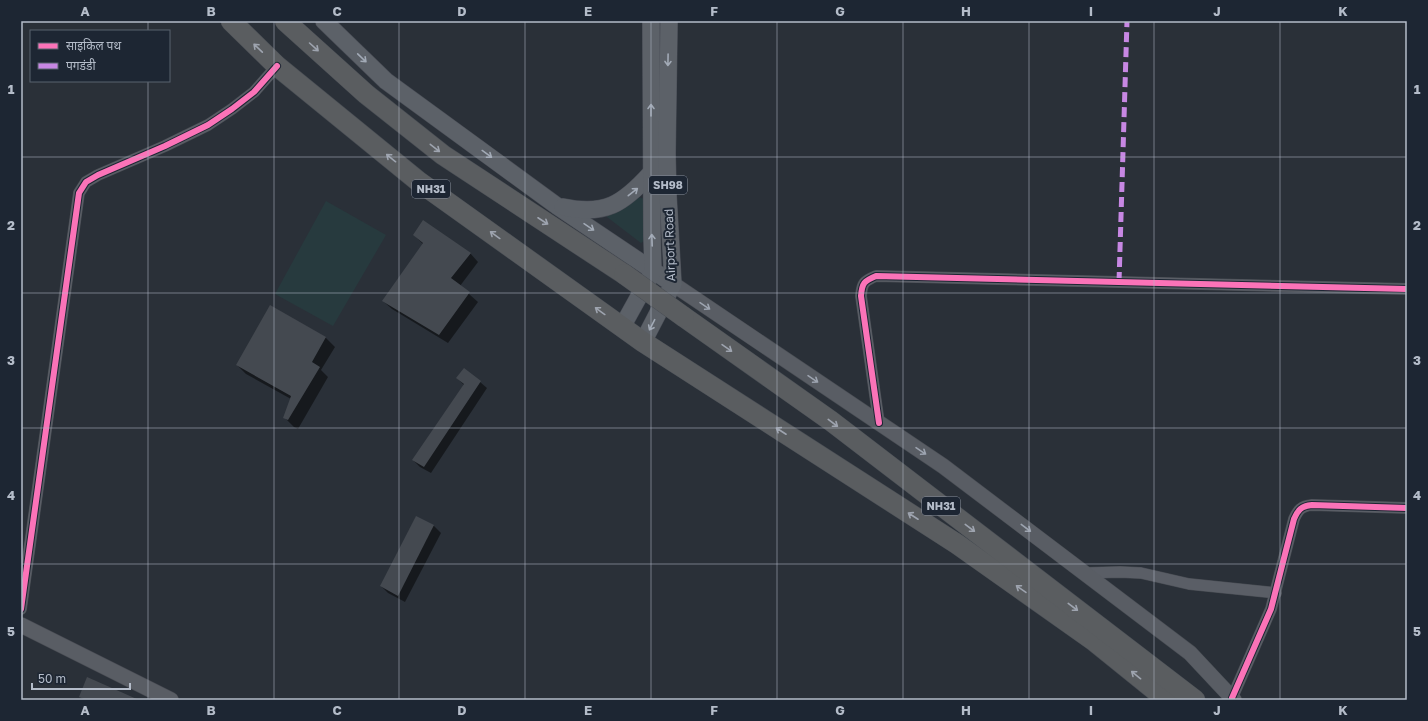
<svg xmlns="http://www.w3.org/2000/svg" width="1428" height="721" font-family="'Golos Text','Noto Sans Devanagari',sans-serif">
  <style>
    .green { fill: #273a3e }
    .shadow { fill: #0007 }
    .building { fill: #444950 }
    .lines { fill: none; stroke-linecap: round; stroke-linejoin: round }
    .street-casing { stroke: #484c53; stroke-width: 12 }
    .secondary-casing { stroke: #484c53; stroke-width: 16 }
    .primary-casing { stroke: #484c55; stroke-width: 18 }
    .highway-casing { stroke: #474c53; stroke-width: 21 }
    .street { stroke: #5a5e66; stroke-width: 11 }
    .secondary { stroke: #595d64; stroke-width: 15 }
    .primary { stroke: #5c6168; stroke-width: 17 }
    .highway { stroke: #5a5d60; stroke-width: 20 }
    .highway-bridge-casing { stroke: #474c53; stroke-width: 21; stroke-linecap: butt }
    .highway-bridge { stroke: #5a5d60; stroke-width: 20 }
    .quiet { stroke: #c787e3; stroke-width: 5; stroke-dasharray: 10 5; stroke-linecap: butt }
    .cycleway-casing { stroke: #1d2633; stroke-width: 8 }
    .cycleway { stroke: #fb73b8; stroke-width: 6 }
    .oneway { stroke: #9ea4af }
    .oneway2 { stroke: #a2aab6 }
    .oneway3 { stroke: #9da4b0 }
    .grid { fill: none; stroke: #b4bcc9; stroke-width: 1; stroke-opacity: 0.55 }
    .labels { text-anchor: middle; stroke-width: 4; stroke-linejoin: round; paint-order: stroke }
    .shield { fill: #1d2633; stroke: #878f9c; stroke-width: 1 }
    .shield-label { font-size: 11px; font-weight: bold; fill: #b4bcc9 }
    .street-label { font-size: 12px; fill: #b4bcc9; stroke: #1d2633 }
    .neatline { fill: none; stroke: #b4bcc9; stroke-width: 1.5 }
    .grid-label { font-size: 13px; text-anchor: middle; font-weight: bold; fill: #b4bcc9 }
  </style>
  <rect width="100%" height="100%" fill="#2a3038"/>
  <g class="green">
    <path d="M638,197L645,199V240L641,243L607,217L606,213Z"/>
    <path d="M326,201L386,235L333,326L275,294Z"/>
  </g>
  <g class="shadow">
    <path d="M414,235L470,253L478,262L460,286L478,302L448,343L392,309L383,301L423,244Z"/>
    <path d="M270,306L326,338L335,347L321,370L328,377L298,429L294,427L285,418L291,399L246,374L237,365Z"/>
    <path d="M457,378L480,382L487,388L431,473L420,467L413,460L464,385Z"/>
    <path d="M416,517L434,526L441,533L405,602L388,593L381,586Z"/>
  </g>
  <g class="building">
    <path d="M423,220L471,253L451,278L470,292L439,335L382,301L423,243L413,235Z"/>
    <path d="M270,305L326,337L312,362L320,367L288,420L283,418L291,396L236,365Z"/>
    <path d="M464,368L481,381L424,467L412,460L464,384L456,378Z"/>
    <path d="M416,516L434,525L398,596L380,586Z"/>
    <path d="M87,677L139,700H86L79,697Z"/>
  </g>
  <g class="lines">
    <g class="street-casing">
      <g id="street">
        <path d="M879,423L861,296C862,283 864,281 876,276L1407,289"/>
        <path d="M1085,573L1120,572L1141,573L1189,584L1276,593"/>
        <path d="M21,609L79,193L86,182L98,175L165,146L208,125L232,109L254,92L277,66"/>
        <path d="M1232,698L1271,609L1294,519C1298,510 1301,506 1312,505L1407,508"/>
      </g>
    </g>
    <g class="secondary-casing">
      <g id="secondary">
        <path d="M673,284L943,466L1190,653L1234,700"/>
        <path d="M21,625L171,700"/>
      </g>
    </g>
    <g class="primary-casing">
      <g id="primary">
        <path d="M324,21L386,81L557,206L673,284"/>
        <path d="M563,207C605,216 623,204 651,173"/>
        <path d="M622,327L653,271L652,236L651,21"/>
        <path d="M643,342L673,284L668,195L667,154L669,21"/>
      </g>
    </g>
    <g class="highway-casing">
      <g id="highway">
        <path d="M231,21L277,66L418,181L643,342L957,544L1094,641L1167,700"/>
        <path d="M285,21L366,94L443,155L624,274"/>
        <path d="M684,317L831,421L1195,700"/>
      </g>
    </g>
    <use href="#street" class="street"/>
    <use href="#secondary" class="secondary"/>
    <use href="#primary" class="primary"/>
    <use href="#highway" class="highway"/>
    <g class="highway-bridge-casing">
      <path id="highway-bridge" d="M624,274L684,317"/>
    </g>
    <use href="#highway-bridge" class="highway-bridge"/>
    <path class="quiet" d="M1119,282L1127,21"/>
    <g class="cycleway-casing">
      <g id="cycleway">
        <path d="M879,423L861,296C862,283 864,281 876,276L1407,289"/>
        <path d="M21,609L79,193L86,182L98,175L165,146L208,125L232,109L254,92L277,66"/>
        <path d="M1232,698L1271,609L1294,519C1298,510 1301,506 1312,505L1407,508"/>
      </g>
    </g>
    <use href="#cycleway" class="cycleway"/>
  </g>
  <defs><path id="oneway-shaft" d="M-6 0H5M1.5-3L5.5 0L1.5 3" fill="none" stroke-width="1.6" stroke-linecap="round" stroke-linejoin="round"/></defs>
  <g class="oneway">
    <use href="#oneway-shaft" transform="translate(314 47) rotate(42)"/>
    <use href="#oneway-shaft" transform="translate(258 48) rotate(-136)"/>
    <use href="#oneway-shaft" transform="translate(435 148) rotate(38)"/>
    <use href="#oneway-shaft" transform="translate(391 158) rotate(-141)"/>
    <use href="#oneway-shaft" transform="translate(543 221) rotate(33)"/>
    <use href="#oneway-shaft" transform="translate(495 235) rotate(-144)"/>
    <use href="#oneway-shaft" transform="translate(600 311) rotate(-144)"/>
    <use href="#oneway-shaft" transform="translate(727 348) rotate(35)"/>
    <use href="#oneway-shaft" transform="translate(833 423) rotate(37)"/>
    <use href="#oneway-shaft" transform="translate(781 431) rotate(-147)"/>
    <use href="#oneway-shaft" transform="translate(913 516) rotate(-147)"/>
    <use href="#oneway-shaft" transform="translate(970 528) rotate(37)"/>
    <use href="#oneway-shaft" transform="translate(1021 589) rotate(-145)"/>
    <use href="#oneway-shaft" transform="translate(1073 607) rotate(37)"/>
    <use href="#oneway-shaft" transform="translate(1136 675) rotate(-141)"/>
  </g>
  <g class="oneway2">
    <use href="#oneway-shaft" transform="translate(362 58) rotate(44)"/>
    <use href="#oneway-shaft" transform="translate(668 60) rotate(91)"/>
    <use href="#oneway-shaft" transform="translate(651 110) rotate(-90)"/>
    <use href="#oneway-shaft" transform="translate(487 154) rotate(36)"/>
    <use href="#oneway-shaft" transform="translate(633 192) rotate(-38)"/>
    <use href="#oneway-shaft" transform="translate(589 227) rotate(34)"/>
    <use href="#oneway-shaft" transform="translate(652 240) rotate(-92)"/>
    <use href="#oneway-shaft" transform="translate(652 325) rotate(117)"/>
  </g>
  <g class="oneway3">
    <use href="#oneway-shaft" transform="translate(705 306) rotate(34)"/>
    <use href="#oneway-shaft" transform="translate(813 379) rotate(34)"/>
    <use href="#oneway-shaft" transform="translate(921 451) rotate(34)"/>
    <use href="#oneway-shaft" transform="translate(1026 528) rotate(37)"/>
  </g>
  <path class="grid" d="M148,21V31M274,21V700M399,21V700M525,21V700M651,21V700M777,21V700M903,21V700M1029,21V700M1154,21V700M1280,21V700M148,81V700M21,157H1407M21,293H1407M21,428H1407M21,564H1407"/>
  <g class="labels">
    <g class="shield">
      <rect x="649" y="176" width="38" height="18" rx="3"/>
      <rect x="412" y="180" width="38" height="18" rx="3"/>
      <rect x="922" y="497" width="38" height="18" rx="3"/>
    </g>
    <g class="shield-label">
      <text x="668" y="189">SH98</text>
      <text x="431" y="193">NH31</text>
      <text x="941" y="510">NH31</text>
    </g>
    <g class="street-label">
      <text transform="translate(670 245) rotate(-92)" y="4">Airport Road</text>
    </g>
  </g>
  <rect width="1428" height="721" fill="none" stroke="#1d2633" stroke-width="44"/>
  <rect x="30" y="30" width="140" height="52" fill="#1d2633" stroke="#59626f"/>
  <rect x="38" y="43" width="20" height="6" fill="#fb73b8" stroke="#59626f"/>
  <text x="66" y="50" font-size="12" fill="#b4bcc9">साइकिल पथ</text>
  <rect x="38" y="63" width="20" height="6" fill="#c787e3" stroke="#59626f"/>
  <text x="66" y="70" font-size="12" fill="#b4bcc9">पगडंडी</text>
  <path d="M32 683v6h98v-6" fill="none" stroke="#b4bcc9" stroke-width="2"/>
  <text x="38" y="683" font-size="12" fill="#b4bcc9" stroke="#1d2633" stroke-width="3" paint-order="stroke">50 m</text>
  <rect x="22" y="22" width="1384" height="677" class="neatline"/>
  <g class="grid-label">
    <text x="85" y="16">A</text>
    <text x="211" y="16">B</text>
    <text x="337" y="16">C</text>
    <text x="462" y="16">D</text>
    <text x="588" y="16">E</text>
    <text x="714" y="16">F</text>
    <text x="840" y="16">G</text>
    <text x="966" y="16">H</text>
    <text x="1091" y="16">I</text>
    <text x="1217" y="16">J</text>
    <text x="1343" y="16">K</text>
    <text x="11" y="94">1</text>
    <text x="1417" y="94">1</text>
    <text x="11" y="230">2</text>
    <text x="1417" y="230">2</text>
    <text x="11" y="365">3</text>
    <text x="1417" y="365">3</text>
    <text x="11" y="500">4</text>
    <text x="1417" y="500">4</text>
    <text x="11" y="636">5</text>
    <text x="1417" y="636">5</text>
    <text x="85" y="715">A</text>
    <text x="211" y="715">B</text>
    <text x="337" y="715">C</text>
    <text x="462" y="715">D</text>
    <text x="588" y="715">E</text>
    <text x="714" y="715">F</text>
    <text x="840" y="715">G</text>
    <text x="966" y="715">H</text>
    <text x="1091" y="715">I</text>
    <text x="1217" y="715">J</text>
    <text x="1343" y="715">K</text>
  </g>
</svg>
